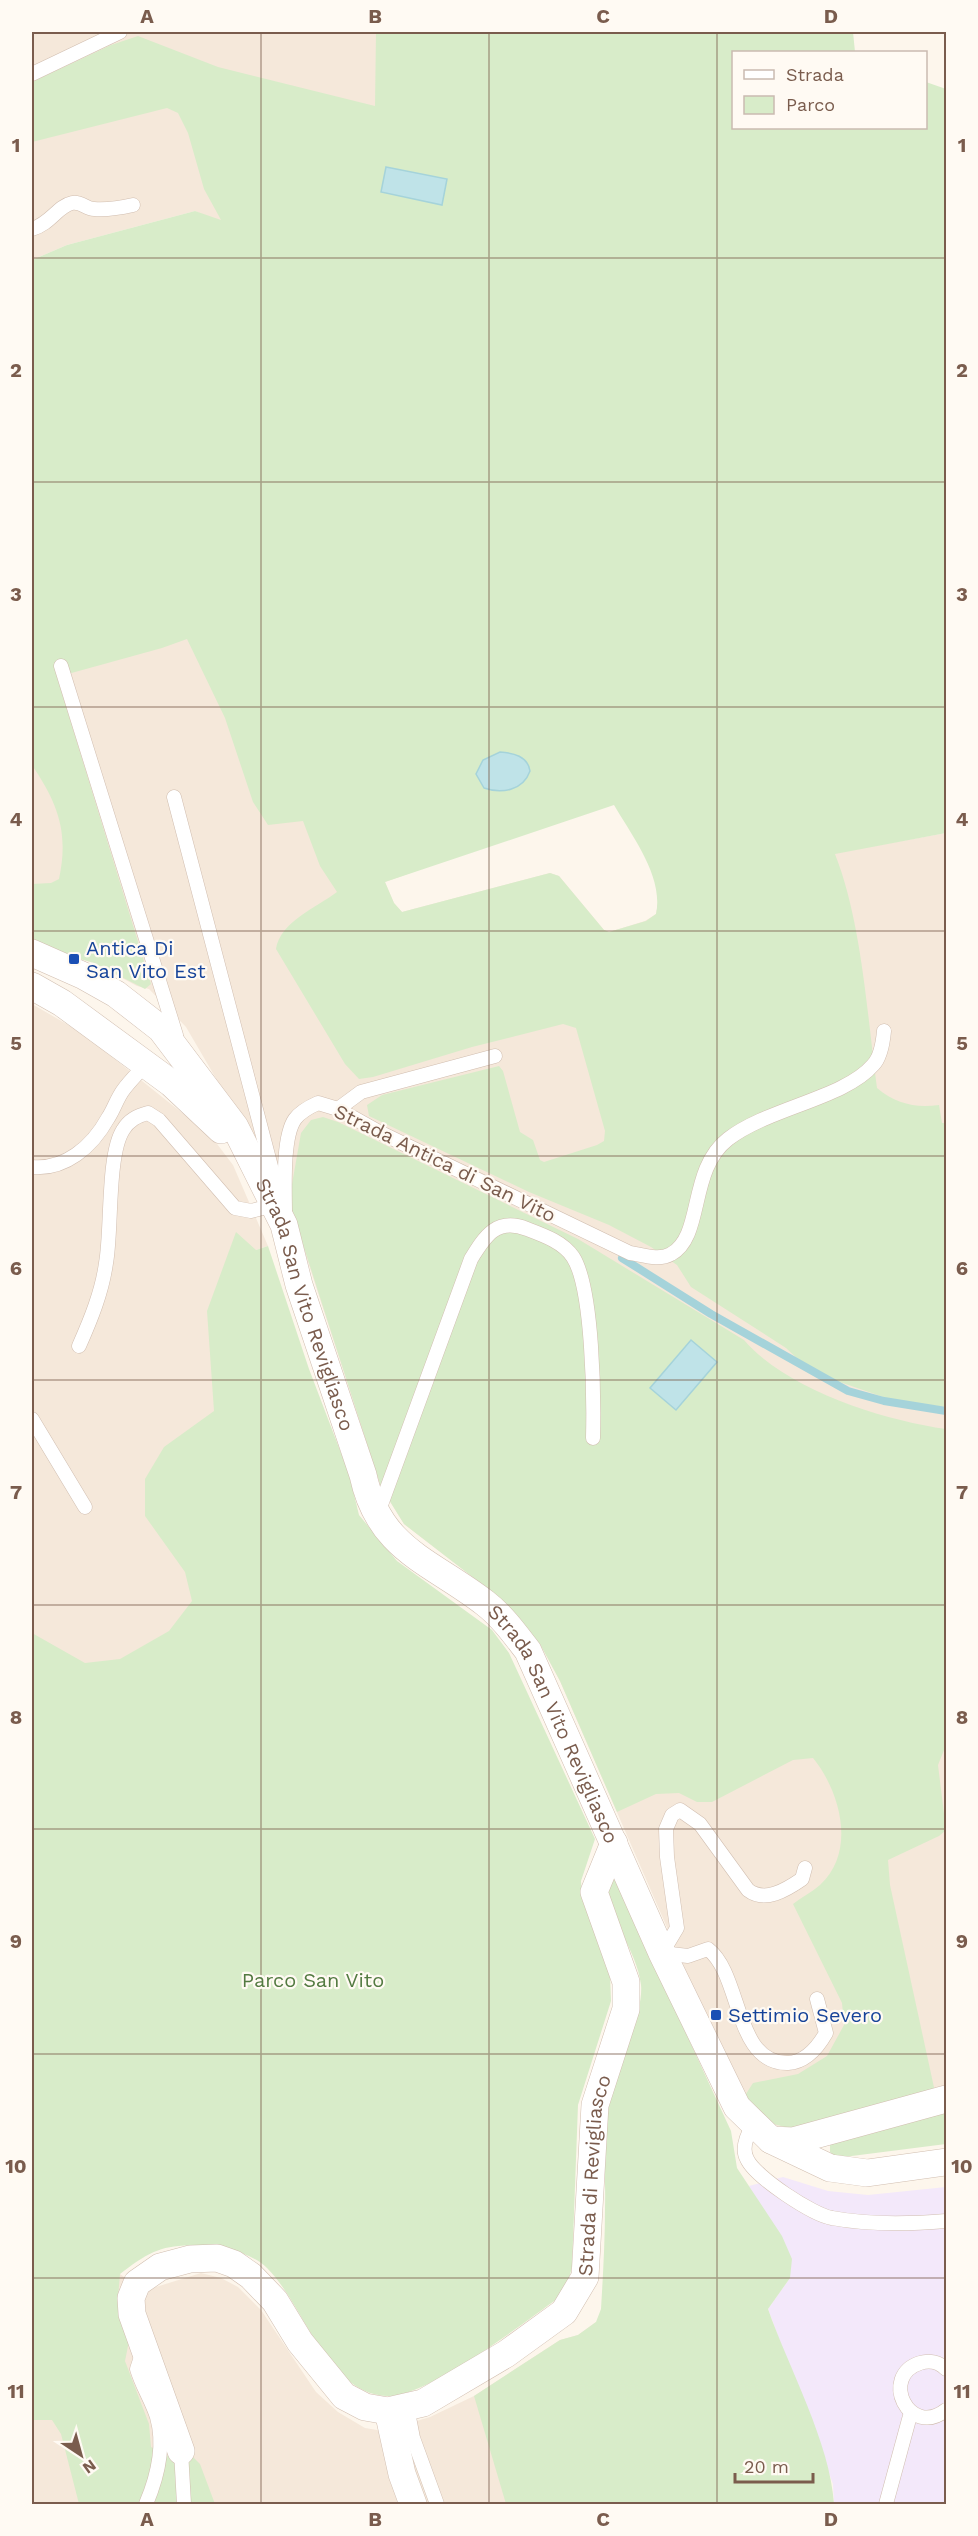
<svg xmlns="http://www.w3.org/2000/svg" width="978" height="2536" font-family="'Work Sans',sans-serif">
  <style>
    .residential { fill: #f5e8da }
    .education { fill: #f3e8fa }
    .green { fill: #d8ecc9; fill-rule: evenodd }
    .water { fill: #bfe3e8; stroke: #a5d3da; stroke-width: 1.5 }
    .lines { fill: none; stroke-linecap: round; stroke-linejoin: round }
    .stream { stroke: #a5d3da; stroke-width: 8 }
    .service-casing { stroke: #d1beb0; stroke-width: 15 }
    .minor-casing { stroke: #d1beb0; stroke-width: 28 }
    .service { stroke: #fff; stroke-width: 14 }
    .minor { stroke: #fff; stroke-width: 27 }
    .grid { fill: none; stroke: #7a5c4d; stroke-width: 1.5; stroke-opacity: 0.55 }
    .transit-dot { fill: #1a4fb4; stroke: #fffaf3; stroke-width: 2 }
    .labels { text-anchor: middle; stroke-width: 4.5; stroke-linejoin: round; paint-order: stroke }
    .transit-label { font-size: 20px; fill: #164399; stroke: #fffaf3; text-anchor: start }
    .street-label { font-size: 20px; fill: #7a5c4d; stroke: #fffaf3 }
    .park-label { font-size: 20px; fill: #537a41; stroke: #fffaf3 }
    .neatline { fill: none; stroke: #7a5c4d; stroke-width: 2 }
    .grid-label { font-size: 20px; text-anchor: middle; font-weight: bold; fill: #7a5c4d }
  </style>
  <rect width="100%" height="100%" fill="#fdf6ec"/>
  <g class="residential">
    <path d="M32,32H376V106L441,328L195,211L67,245L32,260Z"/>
    <path d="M32,388L458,856L385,882L394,903L402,912L550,873L559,876L604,930L609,932L645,921L656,914L658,904L835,853L946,833V2089L777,2126L753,2109L695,1992L560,1681L540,1644L501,1599L404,1524L381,1487L281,1179L235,1111L186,1027L149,989L137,986L94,963L32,945Z"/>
    <path d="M32,1004L82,1033L211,1136L233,1165L268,1246L256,1250L222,1602L152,1657L32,1677Z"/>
    <path d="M201,2273L221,2278L238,2287L261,2310L316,2392L338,2412L365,2428L383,2431L430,2417L474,2396L560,2340L578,2335L596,2322L641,2504H32V2291L120,2274L143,2291Z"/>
  </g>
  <path class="education" d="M783,2177L828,2191L868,2195L946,2187V2504H834L833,2484L768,2309L790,2278L749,2186Z"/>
  <g class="green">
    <path d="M376,32H853L855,52H734V128H926V82L946,89V833L835,854C862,923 867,1014 877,1088C896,1104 915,1108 939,1105L942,1123H946V1407L892,1400L834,1380L803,1364L786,1348L691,1287L677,1265L651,1247L609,1225L529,1192L369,1116L367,1105L382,1095L499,1066L503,1071L520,1132L533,1140L540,1160L544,1162L597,1145L604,1141L605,1131L576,1028L563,1024L472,1047L373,1077L359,1079L345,1064L276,949C280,922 317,907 337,892L320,866L303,821L268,825L253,802L225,718L187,639L162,648L57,677L151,984L145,989L94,963L32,945V884L51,883L59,879C69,832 58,804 32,765V260L67,245L195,211L221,220L204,189L188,133L178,113L167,108L32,142V82L111,45L138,36L218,67L375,106ZM614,805C632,836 664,877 656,914L646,921L609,932L604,930L559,876L550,873L402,912L394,903L385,882Z"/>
    <path d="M323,1117L338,1122L578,1239L744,1340C787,1390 883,1420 946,1429V1745L938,1765L946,1830L939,1836L888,1860L890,1885L935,2092L792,2129L766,2122L744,2097L753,2083L798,2074L827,2056L844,2025L842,2003L793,1904C802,1897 812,1892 820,1885C857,1851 840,1791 813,1758L793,1760L712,1802H697L679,1793L656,1794L617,1812L560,1681L540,1644L501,1599L404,1524L381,1487L289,1201L301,1133L311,1120Z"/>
    <path d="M236,1232L256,1250L268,1246L309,1369L349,1474L359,1515L397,1561L492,1630L509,1653L595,1839L581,1881L582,1899L601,1943L610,1975L611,2001L578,2105L572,2267L568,2282L557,2299C523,2323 428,2397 388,2396C327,2395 304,2304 267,2268C251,2252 224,2248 203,2246C165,2243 149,2251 120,2274L118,2298L131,2331L125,2361L149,2424L151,2447L170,2457H193L200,2464L215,2504H79L61,2434L52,2420H32V1633L85,1663L120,1659L169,1631L192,1601L185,1572L145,1516V1479L164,1447L214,1411L207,1311Z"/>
    <path d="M607,1878L615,1879L731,2131L737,2168L782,2236L792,2259L790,2278L768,2309C789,2369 830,2442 834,2504H506L474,2396L560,2340L578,2335L596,2322L601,2309C603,2275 605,2242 605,2208C606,2175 602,2141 608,2108C615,2077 644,2013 641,1985C637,1948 604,1915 607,1878Z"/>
    <path d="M946,2109V2144L836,2158L830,2152V2143Z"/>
  </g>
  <g class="water">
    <path d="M386,167L447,179L442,205L381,192Z"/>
    <path d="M500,752C513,753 528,756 530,771C523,791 501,794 484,788L476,774L483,760Z"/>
    <path d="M691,1340L717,1362L676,1410L650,1388Z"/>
  </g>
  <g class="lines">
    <path class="stream" d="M622,1258L711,1314L848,1391L884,1401L946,1411"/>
    <g class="service-casing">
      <g id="service">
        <path d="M32,74L120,32"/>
        <path d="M32,229C50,224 58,206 72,203C81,201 86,209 94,209C107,210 120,208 133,205"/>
        <path d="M61,666L176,1035"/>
        <path d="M174,797L279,1197"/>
        <path d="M338,1109L361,1092L495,1056"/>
        <path d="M32,1167C65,1170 92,1147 108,1118C114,1109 117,1098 124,1089C130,1081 138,1073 145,1065"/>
        <path d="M285,1214C285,1191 282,1137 295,1119C301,1111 309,1107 318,1103L338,1109L379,1132L630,1253C643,1255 659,1261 671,1254C704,1236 688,1170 728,1139C768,1108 845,1098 873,1065C881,1057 883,1042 884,1031"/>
        <path d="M79,1346C91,1319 102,1292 106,1263C112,1231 107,1155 123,1130C129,1120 137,1116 148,1113L159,1120L235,1208L251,1211L274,1205"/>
        <path d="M32,1419L85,1507"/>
        <path d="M378,1513L471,1259C485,1236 497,1217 527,1229C543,1235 563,1242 573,1257C593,1288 594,1399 593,1438"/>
        <path d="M805,1868L802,1879C786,1890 765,1903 748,1890L700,1824L680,1810L672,1815L666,1829L667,1857L677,1928L662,1953L688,1956L708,1949C742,1975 734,2064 788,2063C806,2062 818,2047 826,2033L817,1999"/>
        <path d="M753,2125C747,2135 741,2148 747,2159C755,2177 813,2215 832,2218C869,2225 910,2224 946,2221"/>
        <path d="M143,2351L137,2369C142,2386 152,2401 157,2417C165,2445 157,2478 146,2504"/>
        <path d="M946,2369C939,2362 929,2360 920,2363C879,2376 909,2439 946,2410"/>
        <path d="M407,2407L413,2438L437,2504"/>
        <path d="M181,2451L184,2504"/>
        <path d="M886,2504L911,2412"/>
      </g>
    </g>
    <g class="minor-casing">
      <g id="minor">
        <path id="s1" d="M32,953L84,976L116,994L161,1029L235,1127L284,1225L299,1285L363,1475C379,1550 431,1561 485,1603C502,1616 515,1634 528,1651L662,1953L737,2107L771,2140L830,2168L867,2173L946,2162"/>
        <path d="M32,986L62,1003L171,1083L221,1130"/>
        <path d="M771,2140L793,2141L946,2099"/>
        <path d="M388,2411L402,2474L413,2504"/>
        <path id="s2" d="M181,2451L132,2314L131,2298L137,2283L160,2267L190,2259L217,2258L234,2264L251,2276L275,2301L300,2342L344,2396L365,2407L388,2411L423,2403L506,2354L564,2312L585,2277L595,2105L626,2009V1982L594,1892L614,1843"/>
      </g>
    </g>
    <use href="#service" class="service"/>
    <use href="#minor" class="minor"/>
  </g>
  <path class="grid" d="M261,32V2504M489,32V2504M717,32V2504M32,258H946M32,482H946M32,707H946M32,931H946M32,1156H946M32,1380H946M32,1605H946M32,1829H946M32,2054H946M32,2278H946"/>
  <g class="transit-dot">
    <rect x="68" y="953" width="12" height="12" rx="3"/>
    <rect x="710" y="2009" width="12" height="12" rx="3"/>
  </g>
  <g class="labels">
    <g class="transit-label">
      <text x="86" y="955">Antica Di<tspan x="86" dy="23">San Vito Est</tspan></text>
      <text x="728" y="2022">Settimio Severo</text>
    </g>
    <g class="street-label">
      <text transform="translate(445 1163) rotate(26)" y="7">Strada Antica di San Vito</text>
      <text dy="7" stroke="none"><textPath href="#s1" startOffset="465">Strada San Vito Revigliasco</textPath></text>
      <text dy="7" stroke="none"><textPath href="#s1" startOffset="969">Strada San Vito Revigliasco</textPath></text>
      <text dy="7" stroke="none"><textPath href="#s2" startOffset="849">Strada di Revigliasco</textPath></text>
    </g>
    <g class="park-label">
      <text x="313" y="1987">Parco San Vito</text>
    </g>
  </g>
  <rect width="978" height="2536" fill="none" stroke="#fffaf3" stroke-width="66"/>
  <rect x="732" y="51" width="195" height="78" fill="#fffaf3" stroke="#cabbb1" stroke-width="1.5"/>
  <rect x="744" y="70" width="30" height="9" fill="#ffffff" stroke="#cabbb1" stroke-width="1.5"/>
  <text x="786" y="81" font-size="18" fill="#7a5c4d">Strada</text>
  <rect x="744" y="96" width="30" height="18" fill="#d8ecc9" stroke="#cabbb1" stroke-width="1.5"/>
  <text x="786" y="111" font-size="18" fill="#7a5c4d">Parco</text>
  <g transform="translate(81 2455) rotate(144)" stroke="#fffaf3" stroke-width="4.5" paint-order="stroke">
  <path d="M0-4.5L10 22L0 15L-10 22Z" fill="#7a5c4d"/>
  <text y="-9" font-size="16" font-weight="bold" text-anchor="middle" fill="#7a5c4d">N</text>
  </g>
  <path d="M735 2473v9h78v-9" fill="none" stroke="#7a5c4d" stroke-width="3"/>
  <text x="744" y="2473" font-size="18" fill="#7a5c4d" stroke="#fffaf3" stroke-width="4.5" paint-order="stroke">20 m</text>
  <rect x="33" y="33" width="912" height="2470" class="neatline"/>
  <g class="grid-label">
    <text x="147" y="23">A</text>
    <text x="375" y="23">B</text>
    <text x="603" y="23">C</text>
    <text x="831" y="23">D</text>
    <text x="16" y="152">1</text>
    <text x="962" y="152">1</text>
    <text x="16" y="377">2</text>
    <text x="962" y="377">2</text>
    <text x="16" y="601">3</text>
    <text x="962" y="601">3</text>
    <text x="16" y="826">4</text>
    <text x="962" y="826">4</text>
    <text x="16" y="1050">5</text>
    <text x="962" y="1050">5</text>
    <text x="16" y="1275">6</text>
    <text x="962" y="1275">6</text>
    <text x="16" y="1499">7</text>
    <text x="962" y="1499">7</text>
    <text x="16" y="1724">8</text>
    <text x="962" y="1724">8</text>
    <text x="16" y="1948">9</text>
    <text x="962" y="1948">9</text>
    <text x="16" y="2173">10</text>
    <text x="962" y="2173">10</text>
    <text x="16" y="2398">11</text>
    <text x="962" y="2398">11</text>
    <text x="147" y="2526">A</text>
    <text x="375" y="2526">B</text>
    <text x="603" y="2526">C</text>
    <text x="831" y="2526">D</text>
  </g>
</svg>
